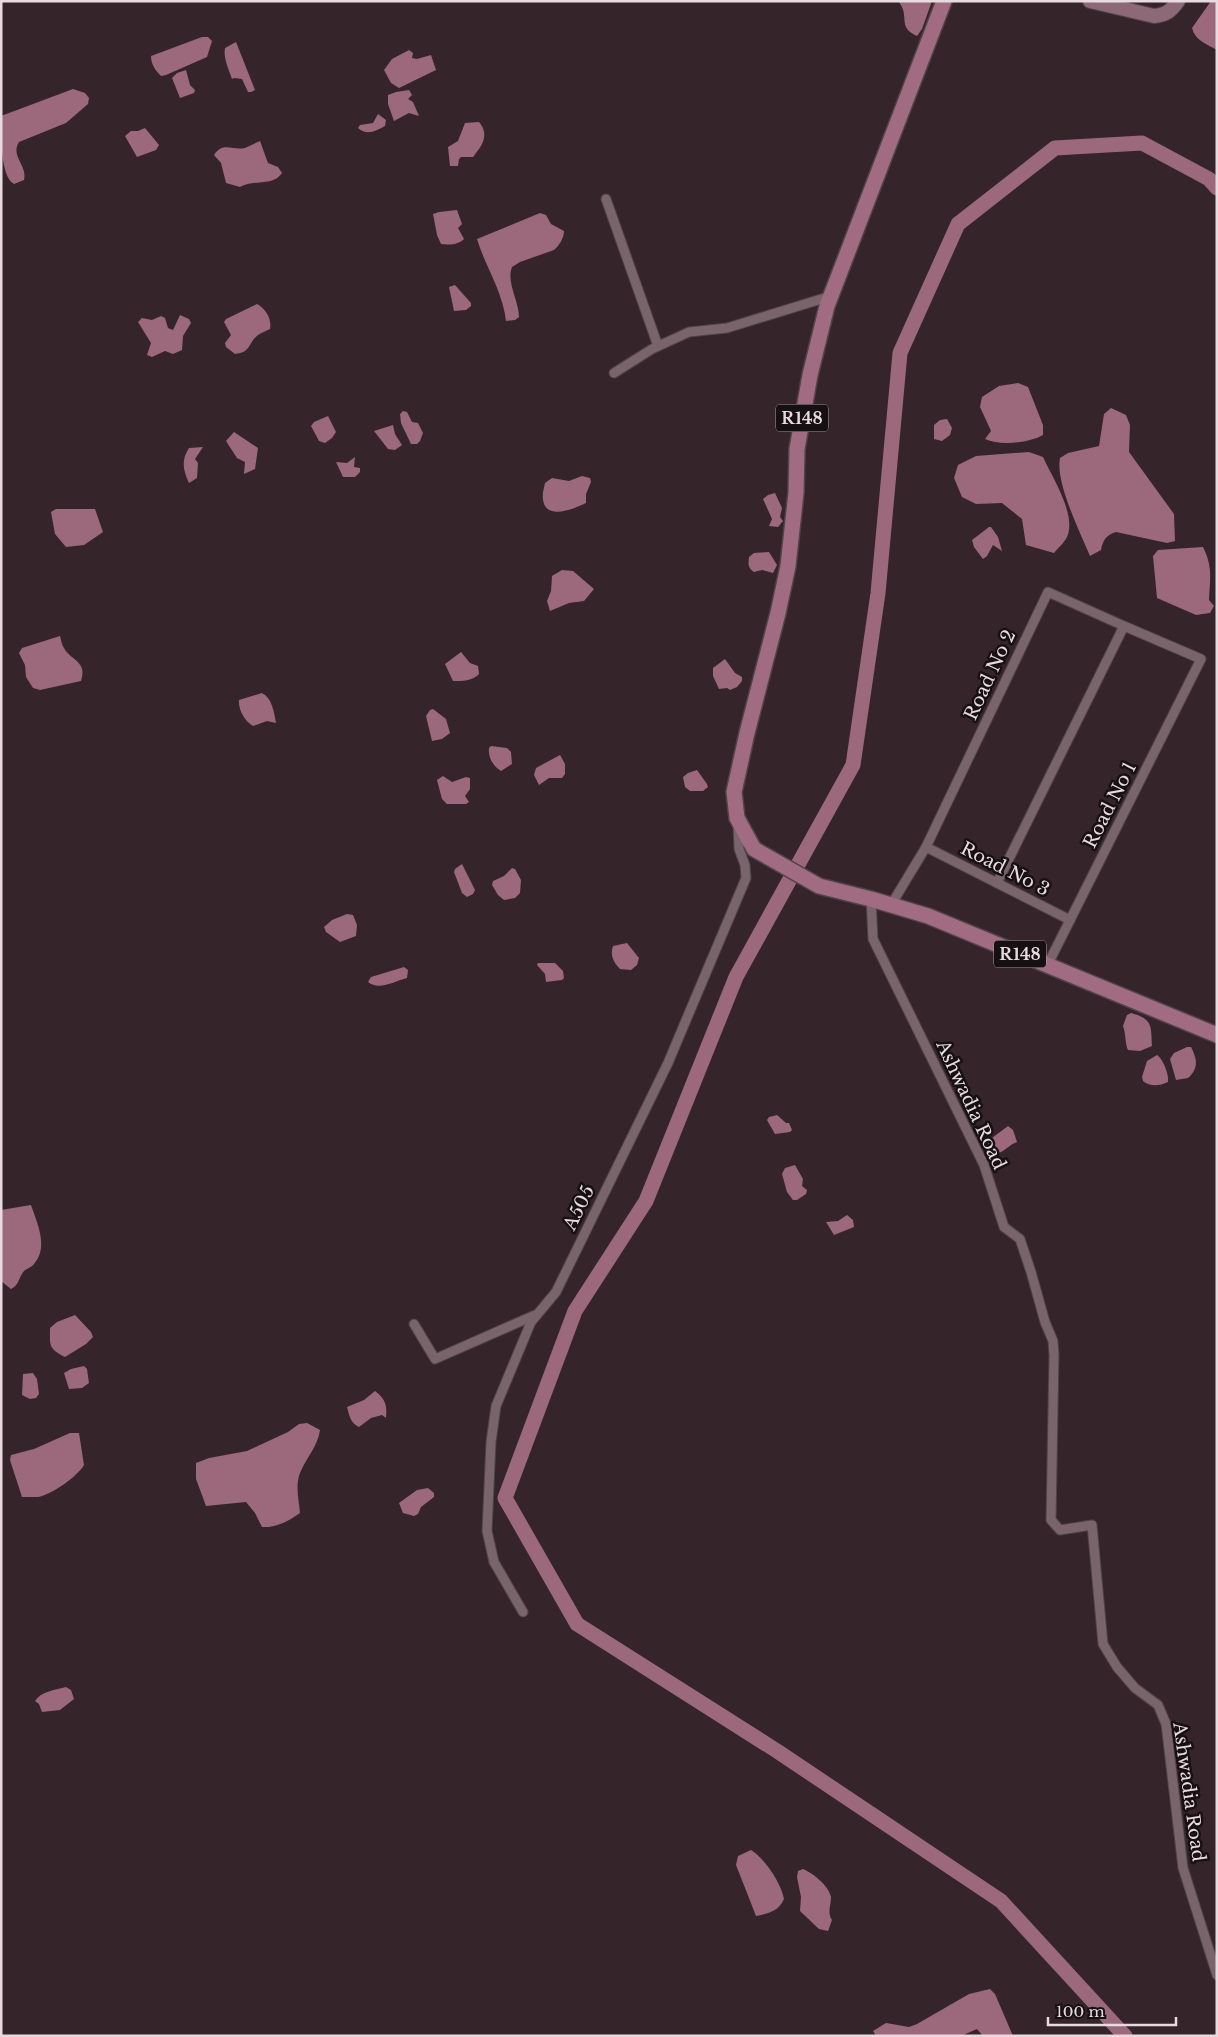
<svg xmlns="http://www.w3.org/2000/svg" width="1218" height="2037" font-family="'Libre Baskerville',serif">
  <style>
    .water { fill: #9c687c }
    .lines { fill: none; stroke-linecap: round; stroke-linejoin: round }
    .river { stroke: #9c687c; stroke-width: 15 }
    .minor-casing { stroke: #514348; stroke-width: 11 }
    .secondary-casing { stroke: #514348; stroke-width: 16 }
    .primary-casing { stroke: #514348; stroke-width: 18 }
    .minor { stroke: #79646b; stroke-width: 9 }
    .secondary { stroke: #8d6876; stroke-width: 14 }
    .primary { stroke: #a16c81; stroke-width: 15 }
    .labels { text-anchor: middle; stroke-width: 5; stroke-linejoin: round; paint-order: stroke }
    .shield { fill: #171013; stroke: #a99ea2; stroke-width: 1 }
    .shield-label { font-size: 16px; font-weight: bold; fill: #e7dbdf }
    .street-label { font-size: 18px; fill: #e7dbdf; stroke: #171013 }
  </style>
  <rect width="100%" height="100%" fill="#35242a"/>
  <g class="water">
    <path d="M898,1H932L922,29L917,36C896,27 911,16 898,1Z"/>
    <path d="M1211,1H1217V50C1206,44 1195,40 1192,28Z"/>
    <path d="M202,37H208L212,41L207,57L166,75L161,76C155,70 151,64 151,56Z"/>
    <path d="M236,42L255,90L251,92H248L242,79L234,78L232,79C229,70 223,58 225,48Z"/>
    <path d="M409,50L413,53L412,58L417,59L431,55L436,70L399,88L391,83L384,70L392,59Z"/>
    <path d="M186,70L190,85L195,90L194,93L180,98L172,78L177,73Z"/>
    <path d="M73,89L85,93L89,98L88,104L66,123L19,142C10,156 28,166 24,180L14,184C0,177 1,133 1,116Z"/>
    <path d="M409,90L412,95L408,99L413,102L419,116L409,113L394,121L388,104V95L396,92Z"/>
    <path d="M378,114L386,120L385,126C376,131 367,136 358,128L360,125L373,123Z"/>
    <path d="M479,122C490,135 482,146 473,157H461L459,159L458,166H450L448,147L458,141L465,123Z"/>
    <path d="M145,128L159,145L156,150L137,157L125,136L131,131H138Z"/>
    <path d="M260,141L268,163L278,167L282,173C273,187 253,179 240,187L226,183L221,163L214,155C223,141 233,151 245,148C250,146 255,143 260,141Z"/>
    <path d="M457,210L462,224L458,228L464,239C458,245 449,245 441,244L437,235L433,214L439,212Z"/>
    <path d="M540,213L546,215L551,224L564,231C564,238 559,246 554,250L520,262L512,267C506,282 519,301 519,317L515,320L506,321C503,292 485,266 477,239Z"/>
    <path d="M455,285L471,303V306L466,310L454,311L449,287Z"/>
    <path d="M257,304C266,309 272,319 270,329C266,331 261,333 258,335C247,344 252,352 235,354L226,347L225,343L231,335L224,322L226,319Z"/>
    <path d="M180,315L189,319L191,323L183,336L182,350L173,354L165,351L152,357L147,355L151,343L138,322L142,318L152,320L161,316L165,318L168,328L173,330Z"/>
    <path d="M1018,383L1028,387L1043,425V435C1029,443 1000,446 985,439L991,431L980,407L982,397L999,386Z"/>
    <path d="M1111,408L1126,415L1130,425L1129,452L1174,514L1175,541L1167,543L1116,532C1106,535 1103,540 1101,550L1090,556C1080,532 1055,482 1060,458L1068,453L1099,446L1104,414Z"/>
    <path d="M403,411L407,412L412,422L418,423L423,433L420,441L417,444H411L401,423L400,414Z"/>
    <path d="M328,416L336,432L332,438L325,443L319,441L311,426L314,422Z"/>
    <path d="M947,419L952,428L950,435L942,441L934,439V425L940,420Z"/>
    <path d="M393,425L395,434L402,445L395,450L388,449L374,431Z"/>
    <path d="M234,432L258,448L255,469L244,474L245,462L237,458L226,441Z"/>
    <path d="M203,447L195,459L198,463L197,478L189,483C183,470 181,460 189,448Z"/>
    <path d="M1029,452L1043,457C1052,477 1077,515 1067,537C1064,543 1058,548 1054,553L1026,545L1022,519L1002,503L976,504L962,497L954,478L958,465L976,456Z"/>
    <path d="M355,457L354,467L360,468V472L355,477H343L336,462L347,463Z"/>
    <path d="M582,476L590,478L591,482L586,494V503C574,509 545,521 543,499C542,494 544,488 545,483L552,478L569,481Z"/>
    <path d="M775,493L782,508L780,517L783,521L778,527L769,526L772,519L763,499L768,495Z"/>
    <path d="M56,509H95L103,532L84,545L66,547L55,534L51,512Z"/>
    <path d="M989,527H991L998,537L1002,551L993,545L987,556L983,559L974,547L972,540Z"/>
    <path d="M1203,547C1213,567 1210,579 1209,600L1214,606L1210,613L1196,615L1157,598L1153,556L1158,550Z"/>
    <path d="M769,552L777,565L773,573L762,570L754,572C748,568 748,564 749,557L754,553Z"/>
    <path d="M562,570L573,571L594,589L584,601L569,603L550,611L547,601L551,591L552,576Z"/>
    <path d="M60,636C61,640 62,645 64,648C70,660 88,661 81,681L40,690L33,688L26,677L25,665L19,653L22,648Z"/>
    <path d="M461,652L470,663L478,666L479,674C473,681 462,681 453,681L445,664Z"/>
    <path d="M725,659L735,673L742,677V681L737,687L730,690L727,688L719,689L713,676V668Z"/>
    <path d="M262,693C272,698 274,712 276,723L267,721L253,726C245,721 238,710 239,700Z"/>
    <path d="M433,709L446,719L450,733L442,739L432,741L426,716L430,710Z"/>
    <path d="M491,746L507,748L511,752L512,764L501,771C493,766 488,758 489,748Z"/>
    <path d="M560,755L565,764V774L562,778H549L539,785L534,775L536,768Z"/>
    <path d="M697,770L707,784L708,787L703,791H690L685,787L683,777L688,773Z"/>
    <path d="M443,776L452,782L466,777L470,778V789L465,796L469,802L466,804H447L442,799L437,780Z"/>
    <path d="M462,864L475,890L473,894L467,897L462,893L454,872L455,869Z"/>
    <path d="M512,868L515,869L521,880L520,893L515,898L504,900L498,895L492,885L493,881L504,876Z"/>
    <path d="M347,914L353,915L357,925L356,936L340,942L326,932L324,927L332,920Z"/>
    <path d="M627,943L639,958L637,965L631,970L620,969C613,962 610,955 613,946Z"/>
    <path d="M538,963H555L563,971L564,978L562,980L546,982L545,974L537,965Z"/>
    <path d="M404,967L408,970L407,978C395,981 379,991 368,982L371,977Z"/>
    <path d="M1131,1013C1153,1019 1151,1026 1152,1046L1140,1051L1128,1050C1125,1045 1126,1034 1123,1026L1127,1015Z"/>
    <path d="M1187,1047H1191C1197,1059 1199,1068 1188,1078L1176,1080L1170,1059L1174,1053Z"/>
    <path d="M1157,1055C1163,1059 1169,1074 1168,1082C1160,1086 1150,1087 1143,1081L1142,1077L1147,1061Z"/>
    <path d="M777,1115L786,1123H789L792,1130L790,1132L775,1134L767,1120L769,1117Z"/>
    <path d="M1008,1126L1013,1130L1017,1142C1007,1145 1000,1159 989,1151L988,1141Z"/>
    <path d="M795,1165L803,1179L802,1186L807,1190L806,1194L797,1200H793L787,1192L782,1174L785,1168Z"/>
    <path d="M31,1205C37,1223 49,1247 34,1264C31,1268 24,1269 22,1274C18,1280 19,1285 11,1289L1,1281V1210Z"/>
    <path d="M847,1215L853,1220L854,1227L834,1235L826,1222L838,1221Z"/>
    <path d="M75,1315L91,1332L93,1337L86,1344L65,1357C48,1348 50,1346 50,1328L57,1322Z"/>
    <path d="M84,1366L87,1369L89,1383L82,1388L69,1389L64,1373L71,1369Z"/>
    <path d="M33,1373L37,1379L39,1394L36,1398L30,1399L22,1395L23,1374Z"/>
    <path d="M375,1391C386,1399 387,1406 386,1418L382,1415L371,1418L359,1427C350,1423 349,1414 347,1407L364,1400Z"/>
    <path d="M307,1423L320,1430C318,1446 306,1458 300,1473C295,1486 299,1500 300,1513C289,1521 276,1528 262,1527L255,1513L246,1502L206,1506L196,1479V1463L209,1458L247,1451L288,1432L299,1424Z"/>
    <path d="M70,1433H79L84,1465C78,1476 51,1495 38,1497C33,1497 27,1497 22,1497L10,1460L11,1455L34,1449Z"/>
    <path d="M428,1488L434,1493V1497L421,1507L418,1514L414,1516L403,1513L399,1503L417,1490Z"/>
    <path d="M66,1687L71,1690L74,1699L60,1710L42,1712L39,1704L35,1701C41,1691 56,1690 66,1687Z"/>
    <path d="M751,1850C765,1859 781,1883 784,1899C778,1912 769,1913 756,1916L736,1865L738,1856Z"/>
    <path d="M803,1869C813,1873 829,1886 831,1897C831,1905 827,1913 832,1920L828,1931L819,1929L800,1911L801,1897L797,1877L798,1871Z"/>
    <path d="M990,1989L995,1994L1013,2036H983L977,2029L961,2036H876L873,2031L886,2023L909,2027L917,2024L969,1994Z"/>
  </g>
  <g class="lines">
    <path class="river" d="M1125,2036L1001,1901L777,1751L577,1624L505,1498L575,1311L646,1201L736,977L853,765L878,593L900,353L958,224L1055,148L1142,143L1209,179L1217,188"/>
    <g class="minor-casing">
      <g id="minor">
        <path d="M606,199L658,346"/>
        <path d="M614,373L652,349L689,332L727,328L831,296"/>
        <path d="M926,847L1070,920"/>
        <path d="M997,883L1124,626L1201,659L1047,966"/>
        <path d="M871,899L873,939L984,1165L1004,1227L1020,1239L1031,1272L1045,1322L1053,1341L1054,1355L1051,1520L1060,1530L1092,1525L1103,1644L1117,1667L1135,1688L1158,1705L1166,1724L1183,1868L1217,1975"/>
        <path d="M891,905L926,847L1048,592L1124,626"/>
        <path d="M414,1324L435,1359L535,1315"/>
        <path d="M523,1612L494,1562L487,1531L491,1442L496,1406L531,1322L556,1292L668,1063L746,878L745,865L739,849L738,825"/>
      </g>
    </g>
    <g class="secondary-casing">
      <path id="secondary" d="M1090,1L1154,16C1166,15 1171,11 1178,1"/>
    </g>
    <g class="primary-casing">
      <path id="primary" d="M944,1L827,306L810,375L797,449L796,493L788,566L778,613L747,733L734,792L737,818L754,849L819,886L871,899L928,916L1217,1035"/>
    </g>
    <use href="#minor" class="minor"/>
    <use href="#secondary" class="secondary"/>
    <use href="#primary" class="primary"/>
  </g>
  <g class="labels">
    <g class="shield">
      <rect x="776" y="404.5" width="52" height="27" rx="4"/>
      <rect x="994" y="940.5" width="52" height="27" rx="4"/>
    </g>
    <g class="shield-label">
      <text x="802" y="424">R148</text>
      <text x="1020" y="960">R148</text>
    </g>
    <g class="street-label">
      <text transform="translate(990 675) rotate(-65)" y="6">Road No 2</text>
      <text transform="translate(1110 805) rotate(-63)" y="6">Road No 1</text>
      <text transform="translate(1005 869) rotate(27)" y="6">Road No 3</text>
      <text transform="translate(971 1105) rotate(65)" y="6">Ashwadia Road</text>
      <text transform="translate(579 1208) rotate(-64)" y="6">A505</text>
      <text transform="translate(1189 1792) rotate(82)" y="6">Ashwadia Road</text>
    </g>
  </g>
  <rect width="1218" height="2037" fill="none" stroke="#e7dbdf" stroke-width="5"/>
  <path d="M1048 2017v8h128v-8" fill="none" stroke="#e7dbdf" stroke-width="2.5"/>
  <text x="1056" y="2017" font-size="15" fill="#e7dbdf" stroke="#171013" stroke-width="4" paint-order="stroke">100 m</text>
</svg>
